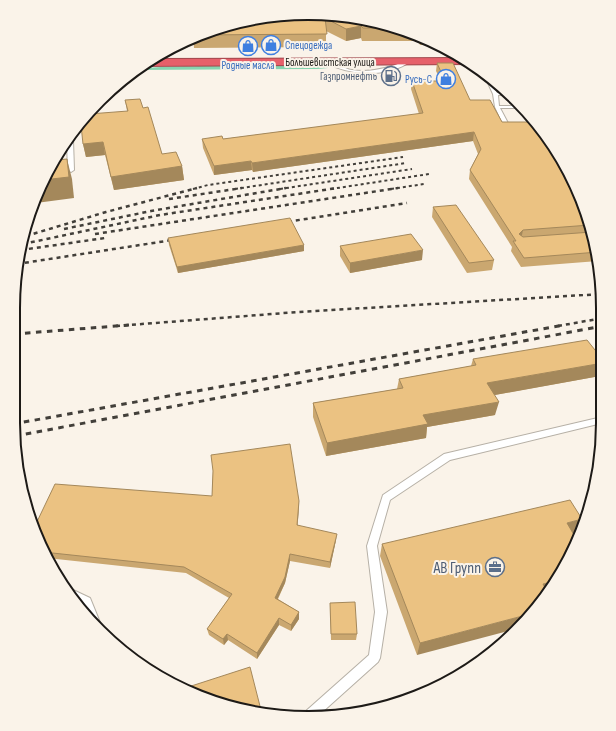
<svg xmlns="http://www.w3.org/2000/svg" width="616" height="731" font-family="'Sofia Sans Condensed',sans-serif">
  <style>
    .forest { fill: #86d4af }
    .lines { fill: none; stroke-linecap: round; stroke-linejoin: round }
    .lane-casing { stroke: #b6b0a6; stroke-width: 2 }
    .highway-casing { stroke: #a0484d; stroke-width: 2 }
    .lane { fill: #fff; fill-rule: evenodd }
    .highway { fill: #e6606a; fill-rule: evenodd }
    .rail-far2 { stroke: #423f3a; stroke-width: 2; stroke-dasharray: 3 3; stroke-linecap: butt }
    .rail-far1 { stroke: #423f3a; stroke-width: 2.5; stroke-dasharray: 4 4; stroke-linecap: butt }
    .rail { stroke: #423f3a; stroke-width: 3; stroke-dasharray: 5.5 5.5; stroke-linecap: butt }
    .wall { fill: #caa770 }
    .shaded-wall { fill: #a4885b }
    .building { fill: #ebc282; stroke: #a4885b }
    .labels { text-anchor: middle; stroke-width: 4; stroke-linejoin: round; paint-order: stroke }
    .far-shop-label { font-size: 11px; fill: #366cbe; stroke: #faf3e9; text-anchor: start }
    .far-street-label { font-size: 11px; fill: #1d1a17; stroke: #faf3e9 }
    .far-service-label { font-size: 11px; fill: #4e5e75; stroke: #faf3e9; text-anchor: end }
    .near-service-label { font-size: 16px; fill: #4e5e75; stroke: #faf3e9; text-anchor: end }
    .rim { fill: none; stroke: #1d1a17; stroke-width: 2 }
  </style>
  <rect width="100%" height="100%" fill="#faf3e9"/>
  <path class="forest" d="M330,66L328,68L317,69L135,70C142,64 307,66 330,66Z"/>
  <g class="lines">
    <g class="lane-casing">
      <g id="lane">
        <path d="M407,60L411,61C388,78 349,76 325,62C332,59 343,69 352,70C371,73 390,68 407,60Z"/>
        <path d="M483,72L489,77L497,93H508L511,95H498L499,106H522L524,108H500L509,125L508,126H504L495,107L493,94Z"/>
        <path d="M71,139L73,140L74,170L71,172L68,170L67,144Z"/>
        <path d="M602,417V423L450,460L390,500L377,546L387,612L380,658L378,662L319,715H304L306,711L369,655L375,612L367,546L383,495L444,454Z"/>
        <path d="M71,589L90,598L101,625L99,629L87,618L82,605L76,602L68,590Z"/>
      </g>
    </g>
    <g class="highway-casing">
      <path id="highway" d="M462,58L473,64L141,66L150,59Z"/>
    </g>
    <use href="#lane" class="lane"/>
    <use href="#highway" class="highway"/>
    <g class="rail-far2">
      <path d="M193,189L208,185L403,157"/>
      <path d="M235,189L406,163"/>
      <path d="M280,189L412,169"/>
      <path d="M331,189L429,174"/>
      <path d="M391,189L424,184"/>
    </g>
    <g class="rail-far1">
      <path d="M169,199L242,188"/>
      <path d="M280,223L407,203"/>
      <path d="M64,229L151,211L286,188"/>
      <path d="M95,234L398,188"/>
      <path d="M26,236L106,212L197,188"/>
      <path d="M23,244L160,215L337,188"/>
      <path d="M21,250L105,238"/>
      <path d="M17,264L179,239"/>
      <path d="M116,326L298,312L602,294"/>
      <path d="M558,326L603,318"/>
    </g>
    <g class="rail">
      <path d="M14,334L129,325"/>
      <path d="M13,424L564,325"/>
      <path d="M15,436L603,326"/>
    </g>
  </g>
  <g class="wall">
    <path d="M308,13L366,19L421,36L440,45H420L418,41H362L361,38L346,41L326,31V47L194,48L193,36L195,35L251,19Z"/>
    <path d="M437,63L470,100L502,122L581,195L597,251L598,261L521,267L511,251L512,247L469,179L470,170L478,154L473,141L253,172L252,170L214,175L203,148L202,139H223L419,114L411,89L412,81H441L436,71Z"/>
    <path d="M125,100L143,108L162,154L182,166L184,180L114,190L105,155L86,157L83,144L127,111Z"/>
    <path d="M433,207L494,260L492,270L467,273L432,217Z"/>
    <path d="M168,238L304,245V251L178,273L169,245Z"/>
    <path d="M340,246L422,260L350,273L340,256Z"/>
    <path d="M473,359L603,360V368L600,376L494,395L495,415L427,427L426,438L326,456L313,417V403L397,389L399,379L471,366Z"/>
    <path d="M213,471L299,501L297,525L336,540L330,568L290,561L285,583L278,599L299,612V619L291,631L279,625L257,659L228,640L224,645L209,635L207,629L229,598L186,573L47,558L44,554L34,528L212,496Z"/>
    <path d="M576,532L573,533L417,655L380,556L382,544Z"/>
    <path d="M330,603L357,634L356,640H331Z"/>
  </g>
  <g class="shaded-wall">
    <path d="M361,26V38L346,41V29Z"/>
    <path d="M474,132L473,141L253,172L252,163Z"/>
    <path d="M103,142L105,155L86,157L83,144Z"/>
    <path d="M67,159L72,179L74,198L36,203L43,180Z"/>
    <path d="M251,161L252,170L214,175V166Z"/>
    <path d="M182,166L184,180L114,190L111,177Z"/>
    <path d="M523,230L521,240L519,234Z"/>
    <path d="M304,245V251L178,273L177,267Z"/>
    <path d="M423,250L422,260L350,273V263Z"/>
    <path d="M603,363V368L600,376L484,397L487,383Z"/>
    <path d="M499,402L495,415L427,427L426,438L326,456L327,443L423,415Z"/>
    <path d="M299,501V508L297,532V525Z"/>
    <path d="M582,519L576,532L561,536L567,523Z"/>
    <path d="M337,534L336,540L330,568V562Z"/>
    <path d="M290,554V561L285,583L275,604V598Z"/>
    <path d="M556,581L545,594L543,584Z"/>
    <path d="M299,612V619L291,631V625Z"/>
    <path d="M530,614L520,628L417,655L420,643Z"/>
    <path d="M279,618V625L257,659V653Z"/>
    <path d="M227,634L228,640L224,645L223,639Z"/>
  </g>
  <g class="building">
    <path d="M308,13L366,19L396,28H363L361,26L346,29L325,18L327,34L197,35L251,19Z"/>
    <path d="M437,63H453L470,100H490L502,122H535L553,144L581,195L590,225L523,230L519,234L523,237L592,232L598,252L524,258L513,241H516L470,170L481,149L474,132L252,163L251,161L214,166L202,139L222,136L223,139L423,113L412,81H445Z"/>
    <path d="M140,99L143,108L148,107L162,154L176,152L182,166L111,177L103,142L83,144L81,125L89,114L128,111L125,100Z"/>
    <path d="M67,159L69,177L43,180V178L56,160Z"/>
    <path d="M456,205L494,260L469,263L433,207Z"/>
    <path d="M290,218L304,245L177,267L168,238Z"/>
    <path d="M411,234L423,250L350,263L340,246Z"/>
    <path d="M587,340L603,360V363L487,383L499,402L423,415L428,424L327,443L313,403L403,388L399,379L476,365L473,359Z"/>
    <path d="M290,444L299,501L297,525L337,534L330,562L290,554L285,577L275,598L299,612L291,625L279,618L257,653L227,634L223,639L207,629L232,594L184,567L43,552L34,528L55,484L212,496L213,471L211,455Z"/>
    <path d="M570,500L582,519L567,523L577,540L563,571L556,581L543,584L547,592L530,614L420,643L382,544Z"/>
    <path d="M355,602L357,634H331L330,603Z"/>
    <path d="M250,667L262,714L195,696L182,689Z"/>
  </g>
  <defs>
    <g id="shop-ring" transform="scale(1)"><circle r="9.5" fill="#faf3e9" stroke="#3f7fe0" stroke-width="1.5"/><path d="M-5-2.5h2.3a2.7 3.5 0 0 1 5.4 0H5L5.5 6h-11ZM-1.5-2.5h3a1.5 2.3 0 0 0-3 0Z" fill="#3f7fe0"/></g>
    <g id="fuel-ring" transform="scale(1)"><circle r="9.5" fill="#faf3e9" stroke="#5c6f8a" stroke-width="1.5"/><path d="M-5.5-6h7V0h2V4h1.3V-2.5L3-4.5l.8-.8L6-3V5H2.5V1h-1V6h-7ZM-4.2-4.7v3.2H.2V-4.7Z" fill="#5c6f8a"/></g>
    <g id="office-ring" transform="scale(1)"><circle r="9.5" fill="#faf3e9" stroke="#5c6f8a" stroke-width="1.5"/><path d="M-6-3h4V-5.5h4V-3h4V5H-6ZM-1-4.5V-3h2v-1.5ZM-6 0V1H6V0Z" fill="#5c6f8a"/></g>
  </defs>
  <g fill-rule="evenodd">
    <use href="#shop-ring" x="271" y="45"/>
    <use href="#shop-ring" x="248" y="46"/>
    <use href="#fuel-ring" x="391" y="76"/>
    <use href="#shop-ring" x="446" y="79"/>
    <use href="#office-ring" x="495" y="567"/>
  </g>
  <g class="labels">
    <g class="far-shop-label">
      <text x="285" y="49">Спецодежда</text>
      <text x="248" y="69" text-anchor="middle">Родные масла</text>
      <text x="432" y="83" text-anchor="end">Русь-С</text>
    </g>
    <g class="far-street-label">
      <text x="330" y="66">Большевистская улица</text>
    </g>
    <g class="far-service-label">
      <text x="377" y="80">Газпромнефть</text>
    </g>
    <g class="near-service-label">
      <text x="481" y="573">АВ Групп</text>
    </g>
  </g>
  <path d="M0 0H616V731H0ZM308 20H308A288 288 0 0 1 596 308V423A288 288 0 0 1 308 711H308A288 288 0 0 1 20 423V308A288 288 0 0 1 308 20Z" fill="#faf3e9" fill-rule="evenodd"/>
  <path class="rim" d="M308 20H308A288 288 0 0 1 596 308V423A288 288 0 0 1 308 711H308A288 288 0 0 1 20 423V308A288 288 0 0 1 308 20Z"/>
</svg>
